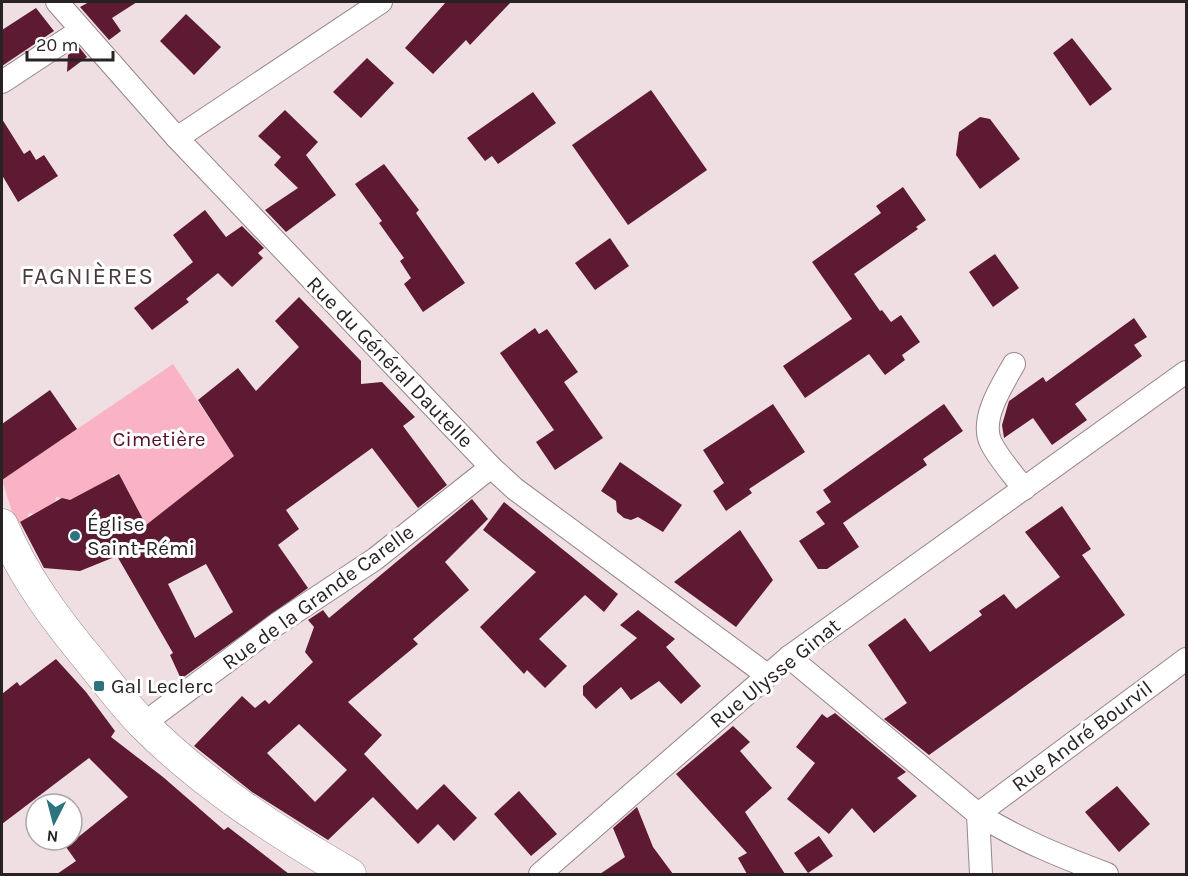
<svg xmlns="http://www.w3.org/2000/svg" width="1188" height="876" font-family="Karla,sans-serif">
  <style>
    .green { fill: #f9b3c5 }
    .building { fill: #5d1a32; fill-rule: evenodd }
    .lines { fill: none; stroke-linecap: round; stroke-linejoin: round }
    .street-casing { stroke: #958689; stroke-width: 24 }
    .secondary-casing { stroke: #958689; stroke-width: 33 }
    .street { stroke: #fff; stroke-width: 22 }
    .secondary { stroke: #fff; stroke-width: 32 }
    .poi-dot { fill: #2d7380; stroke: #fff; stroke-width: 2 }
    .labels { text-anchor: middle; stroke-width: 6; stroke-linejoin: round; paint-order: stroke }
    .street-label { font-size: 21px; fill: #282223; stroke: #fff }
    .park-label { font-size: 21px; fill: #550f2b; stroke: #fff }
    .poi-label { font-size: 21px; fill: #282223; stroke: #fff; text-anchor: start }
    .quarter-label { font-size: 24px; letter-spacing: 1.5px; fill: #483b3e; stroke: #fff }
  </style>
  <rect width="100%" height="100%" fill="#efdfe2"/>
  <path class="green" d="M173,364L234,456L144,527L128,490L114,474L112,478L62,505L60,498L56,497L55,502L34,514L29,513L27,519L16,524L2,480Z"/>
  <g class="building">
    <path d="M89,2H137L112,18L121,31L109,40L80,7Z"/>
    <path d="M446,2H511L470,45L466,40L433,74L405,48Z"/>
    <path d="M36,8L54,31L2,66V30Z"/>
    <path d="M186,14L221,47L194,75L160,41Z"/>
    <path d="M1072,38L1112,89L1090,106L1053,53Z"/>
    <path d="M79,47L87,57L67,72L68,55Z"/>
    <path d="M367,58L394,83L361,118L333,92Z"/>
    <path d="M651,90L707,170L628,225L572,145Z"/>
    <path d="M533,92L556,123L498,164L492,156L485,161L467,138Z"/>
    <path d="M285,110L318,142L306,155L336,195L286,232L265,210L298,188L274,165L281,157L258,136Z"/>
    <path d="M980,117L990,119L1020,159L980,189L956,155L959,132Z"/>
    <path d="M2,119L24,154L30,150L36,160L44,155L58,176L18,202L2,175Z"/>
    <path d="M384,164L419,210L416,213L465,283L423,312L404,284L411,278L400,261L404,258L379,223L382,221L355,184Z"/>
    <path d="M903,187L926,220L916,227L918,229L854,274L880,311L882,310L891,322L901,315L920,342L902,355L905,360L885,375L869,354L805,398L783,366L852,319L812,262L881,213L876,206Z"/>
    <path d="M205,210L226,237L242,226L264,248L258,253L263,258L232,287L218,273L186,299L189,302L152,330L134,308L193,262L173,235Z"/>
    <path d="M610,238L629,266L595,290L575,263Z"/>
    <path d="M995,254L1019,288L993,307L969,272Z"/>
    <path d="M299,297L361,361V384L382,382L415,417L403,426L447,485L418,508L372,448L286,510L299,529L278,545L308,588L181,679L170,655L173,653L117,556L80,571L44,568L20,522L62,498L70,500L119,474L146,525L234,456L198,400L238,368L256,391L299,347L275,321ZM206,564L233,612L195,638L168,584Z"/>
    <path d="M1134,318L1147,337L1134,345L1142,356L1075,404L1087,420L1052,445L1033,418L1004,438L1002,425L1009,401L1043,377L1046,382Z"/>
    <path d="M535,328L539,334L547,329L578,372L564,382L603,438L555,470L536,442L554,430L500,353Z"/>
    <path d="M50,390L77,429L2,480V424Z"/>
    <path d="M773,404L805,452L749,489L752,493L726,511L713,491L724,483L703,450Z"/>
    <path d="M944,404L963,431L923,459L927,465L843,523L859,547L827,569H818L799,541L825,524L816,512L831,502L823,490Z"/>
    <path d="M620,462L682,505L663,532L638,517L631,520L624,518L617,512L616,501L601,491Z"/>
    <path d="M472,499L488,519L445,562L469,590L413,639L418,644L348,702L382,735L364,754L417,810L444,784L477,818L454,841L438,824L418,844L373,797L328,840L252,792L194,746L242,696L255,708L265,700L269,704L313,662L305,652L314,627L308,620L323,610L329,618ZM299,724L347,770L315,802L267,753Z"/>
    <path d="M504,502L618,594L604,612L585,595L539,639L567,666L545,688L527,670L524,674L480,627L536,572L483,530Z"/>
    <path d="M1062,506L1091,549L1082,555L1125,615L929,755L884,719L907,703L868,645L905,618L930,652L982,615L979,611L1004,594L1016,609L1060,577L1025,532Z"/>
    <path d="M740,530L773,580L736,627L674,582Z"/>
    <path d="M638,610L675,639L666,647L701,686L681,704L659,681L631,700L621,687L596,709L583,695V686L637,638L620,625Z"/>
    <path d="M56,659L86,692L115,731L111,737L163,777L224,830L228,827L289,874H57L76,861L66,847L128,797L89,758L2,824V694L17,682L20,686Z"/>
    <path d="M835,713L906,772L897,778L917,796L874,833L852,808L829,834L787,799L815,763L796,747L822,714L827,718Z"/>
    <path d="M733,726L750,742L740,751L772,788L745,812L785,874H747L738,858L747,853L676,774Z"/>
    <path d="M1117,786L1150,824L1119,852L1085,812Z"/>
    <path d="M519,791L557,834L531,856L494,814Z"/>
    <path d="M637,807L653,847L673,874H600L625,857L613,828Z"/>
    <path d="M819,836L833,856L808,873L794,853Z"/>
  </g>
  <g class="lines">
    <g class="street-casing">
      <g id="street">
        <path d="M57,2L177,138L491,467L515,489L767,675"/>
        <path d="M2,82L81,30"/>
        <path d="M177,138L381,2"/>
        <path d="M1014,364C1003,384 979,419 991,443C999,459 1013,474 1024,489"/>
        <path d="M789,657L978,814L981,874"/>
        <path d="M143,724L277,624L375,559L491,467"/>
        <path d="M540,874L789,657L1186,372"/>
        <path d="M1107,874C1062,857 1019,840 978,814L1186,659"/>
      </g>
    </g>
    <g class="secondary-casing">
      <path id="secondary" d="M2,525C23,576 56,620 91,662C108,683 125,706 144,725C204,785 277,832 350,874"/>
    </g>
    <use href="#street" class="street"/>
    <use href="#secondary" class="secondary"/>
  </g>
  <g class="poi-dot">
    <circle cx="75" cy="536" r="6"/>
    <rect x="93" y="680" width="12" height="12" rx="3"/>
  </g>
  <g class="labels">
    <g class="street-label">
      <text transform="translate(390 362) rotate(46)" y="7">Rue du Général Dautelle</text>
      <text transform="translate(318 597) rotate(-36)" y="7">Rue de la Grande Carelle</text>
      <text transform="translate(775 673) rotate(-39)" y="7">Rue Ulysse Ginat</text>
      <text transform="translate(1082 736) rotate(-37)" y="7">Rue André Bourvil</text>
    </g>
    <g class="park-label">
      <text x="159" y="446">Cimetière</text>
    </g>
    <g class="poi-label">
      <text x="87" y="531">Église<tspan x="87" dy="24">Saint-Rémi</tspan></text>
      <text x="111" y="693">Gal Leclerc</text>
    </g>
    <g class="quarter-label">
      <text x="88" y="284">FAGNIÈRES</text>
    </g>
  </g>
  <rect width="1188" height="876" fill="none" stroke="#282223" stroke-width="6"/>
  <g transform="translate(54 822) rotate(186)"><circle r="28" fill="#ffffff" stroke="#a9a7a7" stroke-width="1.5"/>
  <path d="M0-4.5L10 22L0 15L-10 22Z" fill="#2d7380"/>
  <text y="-9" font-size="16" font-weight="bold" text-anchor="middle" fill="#282223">N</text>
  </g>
  <path d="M27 51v9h86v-9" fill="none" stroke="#282223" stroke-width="3"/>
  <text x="36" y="51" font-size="18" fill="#282223" stroke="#ffffff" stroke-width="4.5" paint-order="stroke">20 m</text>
</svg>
